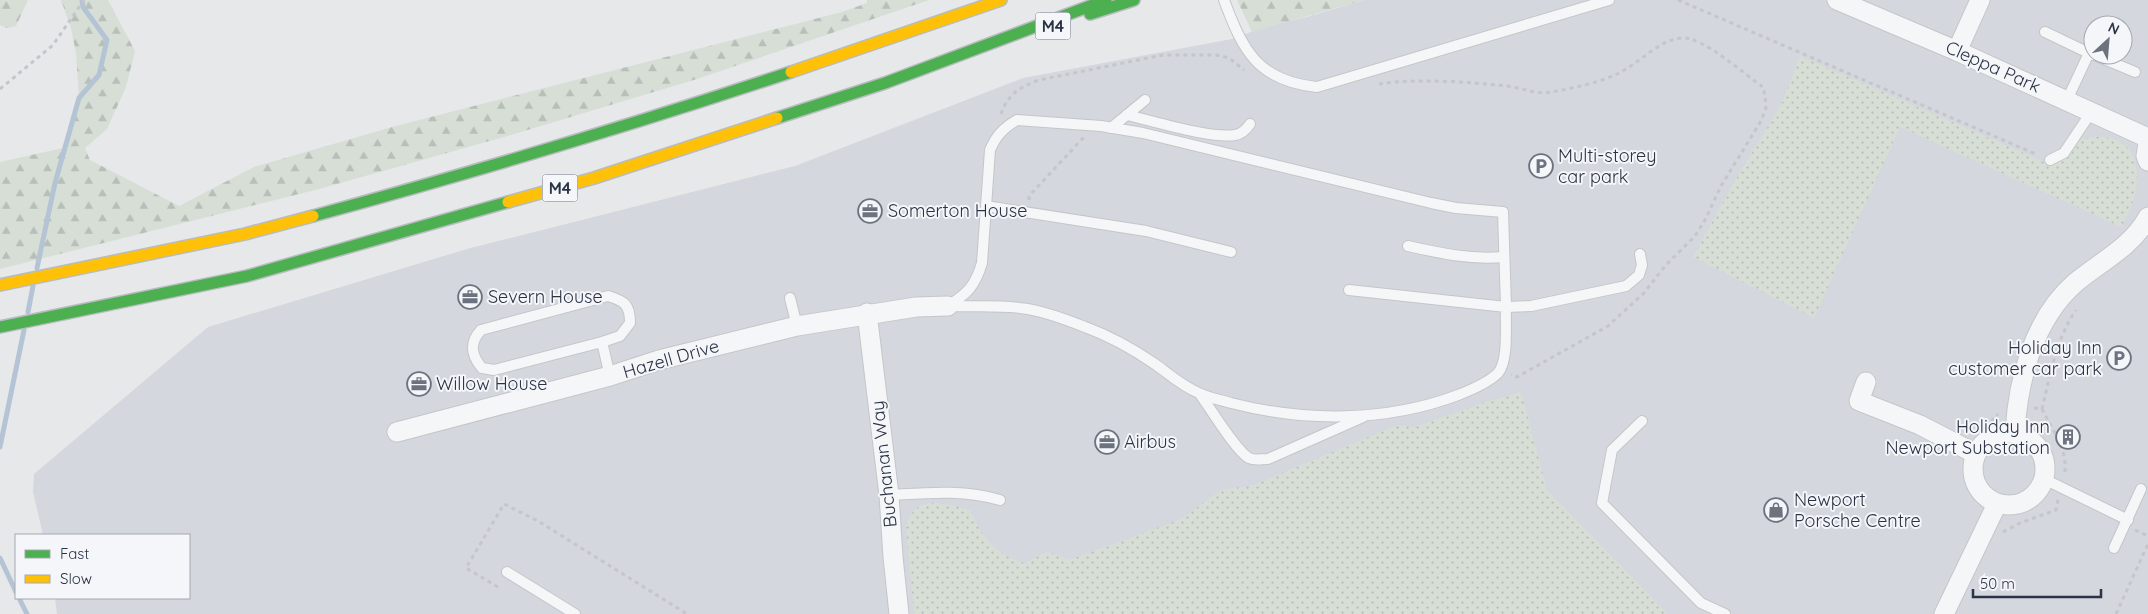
<svg xmlns="http://www.w3.org/2000/svg" width="2148" height="614" font-family="Quicksand,sans-serif">
  <style>
    .built { fill: #d4d7dd; fill-rule: evenodd }
    .grass { fill: url(#grass-dots) }
    .forest { fill: url(#forest-firs) }
    .lines { fill: none; stroke-linecap: round; stroke-linejoin: round }
    .stream { stroke: #b4c4d5; stroke-width: 5 }
    .lane-casing { stroke: #c4c6c8; stroke-width: 12 }
    .street-casing { stroke: #c4c6c8; stroke-width: 21 }
    .fast-casing { stroke: #b8bbbf; stroke-width: 14 }
    .slow-casing { stroke: #b8bbbf; stroke-width: 14 }
    .path { stroke: #c5c6ca; stroke-width: 3; stroke-dasharray: 4 4; stroke-linecap: butt }
    .lane { stroke: #f5f6f7; stroke-width: 10 }
    .street { stroke: #f5f6f7; stroke-width: 19 }
    .fast { stroke: #4caf50; stroke-width: 11 }
    .slow { stroke: #ffc107; stroke-width: 11 }
    .labels { text-anchor: middle; stroke-width: 4; stroke-linejoin: round; paint-order: stroke }
    .shield { fill: #f4f6f9; stroke: #676e7b; stroke-width: 1 }
    .shield-label { font-size: 16px; font-weight: bold; fill: #2b3445 }
    .street-label { font-size: 18px; fill: #2b3445; stroke: #f4f6f9 }
    .poi-label { font-size: 18px; fill: #2b3445; stroke: #f4f6f9; text-anchor: start }
  </style>
  <defs>
    <pattern id="grass-dots" width="8" height="8" patternUnits="userSpaceOnUse" patternTransform="scale(1.25)"><rect width="8" height="8" fill="#d6ded6"/><path d="M2 2h.1M6 6h.1" fill="none" stroke="#b8bfb9" stroke-width="1.8" stroke-linecap="round"/></pattern>
    <pattern id="forest-firs" width="22" height="20" patternUnits="userSpaceOnUse" patternTransform="scale(1.25)"><rect width="22" height="20" fill="#d6ded6"/><path d="M5 1l3.5 6h-7zM16 11l3.5 6h-7z" fill="#b8bfb9"/></pattern>
  </defs>
  <rect width="100%" height="100%" fill="#e6e8ea"/>
  <path class="built" d="M1364,0H2148V614H57L55,598H189V535H43L33,492L34,474L208,327L467,249L795,166L1023,78L1232,39L1264,27L1307,17ZM2093,25H2123V55H2093Z"/>
  <g class="grass">
    <path d="M1800,56L2051,165L2069,156L2081,139C2145,125 2148,185 2121,227L1900,127L1814,318L1693,257L1733,184L1782,103Z"/>
    <path d="M1521,392L1547,490L1668,614H914L906,527C914,493 945,502 971,511C983,539 995,554 1025,563L1048,551L1069,560L1181,519L1221,490L1254,485L1397,425L1414,427L1482,403Z"/>
  </g>
  <g class="forest">
    <path d="M0,0H28L16,26L7,28L0,25Z"/>
    <path d="M61,0H108L135,51L126,87L107,129L85,148L90,160L179,206L254,167L392,127L842,12L867,3V0H929L697,79L511,135L319,189L0,269V162L63,148L79,97L76,53L71,28Z"/>
    <path d="M1237,0H1364L1252,32Z"/>
  </g>
  <g class="lines">
    <g class="stream">
      <path d="M37,268L55,183L79,98L99,75L107,40L83,7L82,0"/>
      <path d="M28,312L33,286"/>
      <path d="M0,447L24,330"/>
      <path d="M0,558L16,592"/>
      <path d="M19,598L27,614"/>
    </g>
    <g class="lane-casing">
      <g id="lane">
        <path d="M1224,0C1243,51 1258,81 1317,87L1609,0"/>
        <path d="M2045,32L2093,55"/>
        <path d="M2094,55L2135,72"/>
        <path d="M2067,100L2089,53"/>
        <path d="M1127,115C1153,121 1211,139 1235,135C1242,134 1246,130 1250,124"/>
        <path d="M1111,128L1145,100"/>
        <path d="M2050,160L2064,153L2092,111"/>
        <path d="M986,206L1146,231L1231,252"/>
        <path d="M1408,246C1439,253 1471,260 1503,257"/>
        <path d="M790,298L797,326"/>
        <path d="M948,306C968,293 975,286 982,263L990,150C996,136 1003,128 1017,120L1101,126L1143,133L1431,203L1456,208L1503,212L1506,307L1531,306L1626,286L1639,275L1642,265L1640,254"/>
        <path d="M948,306C972,307 996,305 1020,308C1041,310 1065,319 1085,327C1110,336 1133,349 1155,364C1169,374 1182,386 1199,393C1209,398 1221,400 1231,403C1305,422 1387,422 1458,395C1471,390 1488,383 1498,373C1509,361 1505,323 1506,307L1349,290"/>
        <path d="M602,342L494,370L482,368C471,355 469,343 481,330L608,296C625,301 630,305 630,323L620,336L602,342L610,376"/>
        <path d="M1200,394C1210,408 1236,451 1249,458C1255,461 1261,459 1268,459L1363,417"/>
        <path d="M1642,421L1612,450L1602,503L1701,603L1725,614"/>
        <path d="M2044,479L2128,520"/>
        <path d="M889,495C926,493 963,489 1000,500"/>
        <path d="M2114,548L2141,489"/>
        <path d="M507,572L575,614"/>
      </g>
    </g>
    <g class="street-casing">
      <g id="street">
        <path d="M1837,0L1957,51L2148,138"/>
        <path d="M1957,51L1980,0"/>
        <path d="M2148,143L2146,156L2148,161"/>
        <path d="M867,313L889,495L893,557L899,614"/>
        <path d="M1866,382L1859,401L1920,425L1976,454"/>
        <path d="M397,432L610,376L659,360L797,326L916,307L948,306"/>
        <path d="M2015,432C2018,379 2034,319 2075,283C2100,262 2132,247 2148,217"/>
        <circle cx="2009" cy="469" r="36"/>
        <path d="M1944,614L1997,504"/>
      </g>
    </g>
    <g class="fast-casing">
      <g id="fast">
        <path d="M1090,14L1134,0"/>
        <path d="M777,118L885,83L1106,0"/>
        <path d="M313,216C474,172 633,125 791,72"/>
        <path d="M0,327L247,276L508,202"/>
      </g>
    </g>
    <g class="slow-casing">
      <g id="slow">
        <path d="M791,72L1001,0"/>
        <path d="M508,202L594,178L777,118"/>
        <path d="M0,285L245,234L313,216"/>
      </g>
    </g>
    <g class="path">
      <path d="M1678,0L2038,155"/>
      <path d="M1379,84C1417,78 1468,82 1507,86C1523,88 1536,95 1552,92C1573,88 1598,83 1617,74C1639,64 1659,39 1683,38C1701,36 1747,76 1763,87L1765,96L1766,108L1761,121L1721,186L1705,220L1695,236L1665,266L1644,293L1608,326L1517,377L1511,375"/>
      <path d="M0,89L53,45L84,0"/>
      <path d="M1001,114C1008,94 1020,87 1039,80L1163,55H1216L1229,58L1244,70"/>
      <path d="M1029,200V196L1084,137"/>
      <path d="M2034,408L2042,409C2050,376 2056,339 2076,310"/>
      <path d="M2042,409C2052,429 2070,453 2064,476"/>
      <path d="M1969,430L1990,423L1998,414"/>
      <path d="M2135,530L2148,536"/>
      <path d="M2003,532L2020,523L2056,510L2058,499"/>
      <path d="M498,587L466,568L504,504L538,521L687,614"/>
      <path d="M2116,614L2148,544"/>
    </g>
    <use href="#lane" class="lane"/>
    <use href="#street" class="street"/>
    <use href="#fast" class="fast"/>
    <use href="#slow" class="slow"/>
  </g>
  <defs>
    <g id="parking-ring" transform="scale(1.25)"><circle r="9.5" fill="#f4f6f9" stroke="#6c737f" stroke-width="1.5"/><path d="M-3.5-5.5H1a3.5 3.5 0 0 1 0 7H-1V5.5H-3.5ZM-1-3.4V-.6H.8a1.4 1.4 0 0 0 0-2.8Z" fill="#6c737f"/></g>
    <g id="office-ring" transform="scale(1.25)"><circle r="9.5" fill="#f4f6f9" stroke="#6c737f" stroke-width="1.5"/><path d="M-6-3h4V-5.5h4V-3h4V5H-6ZM-1-4.5V-3h2v-1.5ZM-6 0V1H6V0Z" fill="#6c737f"/></g>
    <g id="building-ring" transform="scale(1.25)"><circle r="9.5" fill="#f4f6f9" stroke="#6c737f" stroke-width="1.5"/><path d="M-4-6H4V6H1V3H-1V6H-4ZM-2.5-4.3h1.7v1.8h-1.7ZM.8-4.3h1.7v1.8H.8ZM-2.5-1h1.7V.8h-1.7ZM.8-1h1.7V.8H.8Z" fill="#6c737f"/></g>
    <g id="shop-ring" transform="scale(1.25)"><circle r="9.5" fill="#f4f6f9" stroke="#6c737f" stroke-width="1.5"/><path d="M-5-2.5h2.3a2.7 3.5 0 0 1 5.4 0H5L5.5 6h-11ZM-1.5-2.5h3a1.5 2.3 0 0 0-3 0Z" fill="#6c737f"/></g>
  </defs>
  <g fill-rule="evenodd">
    <use href="#parking-ring" x="1541" y="166"/>
    <use href="#office-ring" x="870" y="211"/>
    <use href="#office-ring" x="470" y="297"/>
    <use href="#parking-ring" x="2119" y="358"/>
    <use href="#office-ring" x="419" y="384"/>
    <use href="#building-ring" x="2068" y="437"/>
    <use href="#office-ring" x="1107" y="442"/>
    <use href="#shop-ring" x="1776" y="510"/>
  </g>
  <g class="labels">
    <g class="shield">
      <rect x="1035.5" y="12.5" width="35" height="27" rx="4"/>
      <rect x="542.5" y="174.5" width="35" height="27" rx="4"/>
    </g>
    <g class="shield-label">
      <text x="1053" y="32">M4</text>
      <text x="560" y="194">M4</text>
    </g>
    <g class="street-label">
      <text transform="translate(1993 67) rotate(24)" y="6">Cleppa Park</text>
      <text transform="translate(671 359) rotate(-16)" y="6">Hazell Drive</text>
      <text transform="translate(884 464) rotate(-96)" y="6">Buchanan Way</text>
    </g>
    <g class="poi-label">
      <text x="1558" y="162">Multi-storey<tspan x="1558" dy="21">car park</tspan></text>
      <text x="888" y="217">Somerton House</text>
      <text x="488" y="303">Severn House</text>
      <text x="2102" y="354" text-anchor="end">Holiday Inn<tspan x="2102" dy="21">customer car park</tspan></text>
      <text x="436" y="390">Willow House</text>
      <text x="2050" y="433" text-anchor="end">Holiday Inn<tspan x="2050" dy="21">Newport Substation</tspan></text>
      <text x="1124" y="448">Airbus</text>
      <text x="1794" y="506">Newport<tspan x="1794" dy="21">Porsche Centre</tspan></text>
    </g>
  </g>
  <rect x="15" y="534" width="175" height="65" fill="#f4f6f9" stroke="#a4a8b1"/>
  <rect x="25" y="550" width="25" height="8" fill="#4caf50" stroke="#a4a8b1"/>
  <text x="60" y="559" font-size="15" fill="#2b3445">Fast</text>
  <rect x="25" y="575" width="25" height="8" fill="#ffc107" stroke="#a4a8b1"/>
  <text x="60" y="584" font-size="15" fill="#2b3445">Slow</text>
  <g transform="translate(2108 40) rotate(26)"><circle r="24" fill="#f4f6f9" stroke="#a4a8b1"/>
  <path d="M0-4L9 19L0 12L-9 19Z" fill="#6c737f"/>
  <text y="-8" font-size="14" font-weight="bold" text-anchor="middle" fill="#2b3445">N</text>
  </g>
  <path d="M1973 589v8h128v-8" fill="none" stroke="#2b3445" stroke-width="2.5"/>
  <text x="1980" y="589" font-size="15" fill="#2b3445" stroke="#f4f6f9" stroke-width="4" paint-order="stroke">50 m</text>
</svg>
